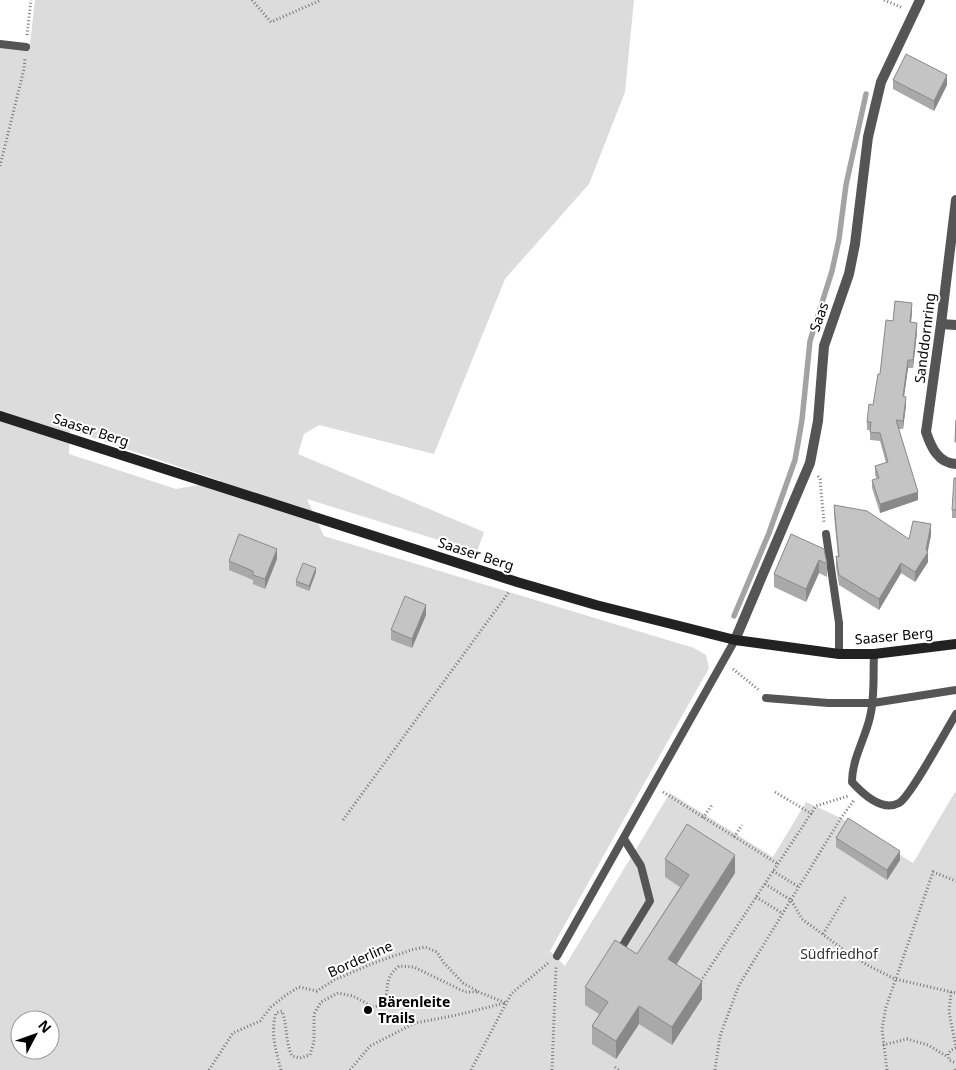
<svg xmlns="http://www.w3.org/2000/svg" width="956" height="1070" font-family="'Noto Sans',sans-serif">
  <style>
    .green { fill: #dcdcdc; fill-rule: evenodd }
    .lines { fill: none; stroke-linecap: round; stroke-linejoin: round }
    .stream { stroke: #a3a3a3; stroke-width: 5.5 }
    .path { stroke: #777; stroke-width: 3; stroke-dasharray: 1 2.5; stroke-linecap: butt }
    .lane { stroke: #555; stroke-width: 8 }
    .street { stroke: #555; stroke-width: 10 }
    .secondary { stroke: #222; stroke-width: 10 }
    .wall { fill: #a9a9a9 }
    .shaded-wall { fill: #898989 }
    .building { fill: #c4c4c4; stroke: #898989 }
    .poi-dot { fill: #000; stroke: #fff; stroke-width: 2 }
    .labels { text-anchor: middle; stroke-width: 4; stroke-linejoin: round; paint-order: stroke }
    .street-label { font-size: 14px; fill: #000; stroke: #fff }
    .park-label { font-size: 14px; fill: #333; stroke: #fff }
    .poi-label { font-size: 14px; font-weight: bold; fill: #000; stroke: #fff; text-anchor: start }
  </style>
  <rect width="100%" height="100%" fill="#fff"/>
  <path class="green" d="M35,0H634L625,92L589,184L505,279L434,454L319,425L304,434L298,454L484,532L477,552L307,499L324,536L694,648L706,655L709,668L550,951L565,966L670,793L773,857L806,802L841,818L913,863L955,792L956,793V1070H0V41L30,44ZM70,430L221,481L176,489L69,454ZM20,1020H50V1050H20Z"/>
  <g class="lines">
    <path class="stream" d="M734,616L769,533L795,460L802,420L810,341L832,271L839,239L846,185L866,94"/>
    <g class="path">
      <path d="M252,0L271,22L321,0"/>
      <path d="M884,0L903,8"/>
      <path d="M27,35L31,0"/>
      <path d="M0,166L24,69L25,59"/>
      <path d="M818,476L820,479L824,522"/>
      <path d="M733,669L759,690"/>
      <path d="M663,792L778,864"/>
      <path d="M775,792L812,814"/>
      <path d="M703,818L712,805"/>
      <path d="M343,820L509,592"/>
      <path d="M734,837L742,825"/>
      <path d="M773,871L799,887"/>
      <path d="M765,884L791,900L802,919L844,950L869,966L895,979L956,993"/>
      <path d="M756,897L782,913"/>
      <path d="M823,934L846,896"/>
      <path d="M699,984L816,806L848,796"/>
      <path d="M951,992L949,1012L956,1048"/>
      <path d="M883,1045L907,1039L928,1045L948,1057"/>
      <path d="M956,1048L951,1050L948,1054L949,1060L956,1063"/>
      <path d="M615,1067L619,1070"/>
      <path d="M209,1070L233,1033L260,1021L271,1007L286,995L299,987L317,991L334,980L374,963L411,950L425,947L437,952L444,963L463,983L479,992L506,1003"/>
      <path d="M281,1070C276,1050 270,1034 276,1013L282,1011C288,1028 285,1041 292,1056L300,1058L310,1055L314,1042V1014L321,1002L338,993L353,996L373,1007L382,1005C392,989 381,981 399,966L414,967L465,992H479"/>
      <path d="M350,1070L370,1046L415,1023L457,1015L505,1003"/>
      <path d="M471,1070L511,994L548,963"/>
      <path d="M552,1070L556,967"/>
      <path d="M715,1070L720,1036L739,985L841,818L854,800"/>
      <path d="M887,1070L882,1029L886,1007L933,872L956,881"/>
      <path d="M955,1070L956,1068"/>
    </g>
    <g class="lane">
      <path d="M0,44L26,47"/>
      <path d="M826,534L839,623V654"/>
      <path d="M874,654C873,675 875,697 870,717C865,739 852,759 852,782C862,793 882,812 899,803C910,797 947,729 956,714"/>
      <path d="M766,698L828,703H873L956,690"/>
      <path d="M620,950L650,901L641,866L624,839"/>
      <path d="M557,956L735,640"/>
    </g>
    <g class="street">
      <path d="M956,200L941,324L926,432C931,447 938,463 956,464"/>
      <path d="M941,324L956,325"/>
      <path d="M735,640L810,463L818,421L824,346L849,274L855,244L868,137L881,82L920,0"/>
    </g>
    <path class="secondary" d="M0,416L517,582L596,605L735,640L839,654H874L956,644"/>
  </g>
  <g class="wall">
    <path d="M893,80L947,85L934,111L893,89Z"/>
    <path d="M912,312L911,322L917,332L913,368H908L904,396L906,405L903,429H899L918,500L880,513L872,488V480L877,479L875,475V466L886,463L880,441L870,440V430H867V422L873,405L880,374Z"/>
    <path d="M956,478V518H952V510Z"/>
    <path d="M834,505L909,539L931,535L928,551V562L915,582L901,573L879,610L839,585L836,567V556L838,557L834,515Z"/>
    <path d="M791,534L827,564V577L819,573L806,602L774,587V574Z"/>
    <path d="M277,559L265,589L253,584V580L229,570V561Z"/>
    <path d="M316,572L309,591L296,586V581Z"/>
    <path d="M426,615L412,648L391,640V630Z"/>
    <path d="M836,838L900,860L887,880L836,847Z"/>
    <path d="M665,859L735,873L677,964L702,999L672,1045L639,1024L616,1059L592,1044V1026L599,1014L585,1005V987L637,954L680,887L665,877Z"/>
  </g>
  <g class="shaded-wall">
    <path d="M947,75V85L934,111V101Z"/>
    <path d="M912,303V312L910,331V322Z"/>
    <path d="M917,323V332L913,368V360Z"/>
    <path d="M908,360V368L903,404V396Z"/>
    <path d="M906,397V405L903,429V421Z"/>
    <path d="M918,492V500L880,513V504Z"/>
    <path d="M931,524V535L927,553L928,552V562L915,582V572L926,550Z"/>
    <path d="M277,549V559L265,589V579Z"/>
    <path d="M819,560V573L806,602V589Z"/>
    <path d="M901,563V573L879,610V599Z"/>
    <path d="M316,568V572L309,591V586Z"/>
    <path d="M426,605V615L412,648V639Z"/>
    <path d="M900,851V860L887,880V870Z"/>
    <path d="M735,855V873L668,977V959Z"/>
    <path d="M702,981V999L672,1045V1027Z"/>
    <path d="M639,1006V1024L616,1059V1041Z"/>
  </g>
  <g class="building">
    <path d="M906,54L947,75L934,101L893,80Z"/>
    <path d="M895,301L912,303L910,322L917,323L913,360H908L903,396L906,397L903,421L896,420L918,492L880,504L872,480L879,478L875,466L888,462L880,433L870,432L871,422H867L869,404L873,405L878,374H880L886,320L893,321Z"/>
    <path d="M956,420V442H955Z"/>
    <path d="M954,478H956V510H952Z"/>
    <path d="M834,505L867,511L909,539L913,521L931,524L926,550L928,552L915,572L901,563L879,599L839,575L836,556L839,557Z"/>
    <path d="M239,534L277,549L265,579L253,575V571L229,561Z"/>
    <path d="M791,534L824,549L827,564L819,560L806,589L774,574Z"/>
    <path d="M303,563L316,568L309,586L296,581Z"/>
    <path d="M405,596L426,605L412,639L391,630Z"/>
    <path d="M848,818L900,851L887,870L836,838Z"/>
    <path d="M687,824L735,855L668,959L702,981L672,1027L639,1006L616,1041L592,1026L608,1002L585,987L615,940L637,954L689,875L665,859Z"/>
  </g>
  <circle class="poi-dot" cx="368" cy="1010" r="5"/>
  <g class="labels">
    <g class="street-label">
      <text transform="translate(819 317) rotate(-71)" y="5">Saas</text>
      <text transform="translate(925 338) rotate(-83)" y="5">Sanddornring</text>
      <text transform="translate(91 430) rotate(18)" y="5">Saaser Berg</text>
      <text transform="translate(476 554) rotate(18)" y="5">Saaser Berg</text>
      <text transform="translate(894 636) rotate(-5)" y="5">Saaser Berg</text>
      <text transform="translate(360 959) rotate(-24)" y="5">Borderline</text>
    </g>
    <g class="park-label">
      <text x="839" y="959">Südfriedhof</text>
    </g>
    <g class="poi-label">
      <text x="378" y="1007">Bärenleite<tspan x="378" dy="16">Trails</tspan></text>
    </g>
  </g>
  <g transform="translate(35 1035) rotate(49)"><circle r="24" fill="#ffffff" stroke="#999999"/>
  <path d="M0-4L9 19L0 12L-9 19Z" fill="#000000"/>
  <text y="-8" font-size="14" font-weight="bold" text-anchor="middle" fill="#000000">N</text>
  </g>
</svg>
